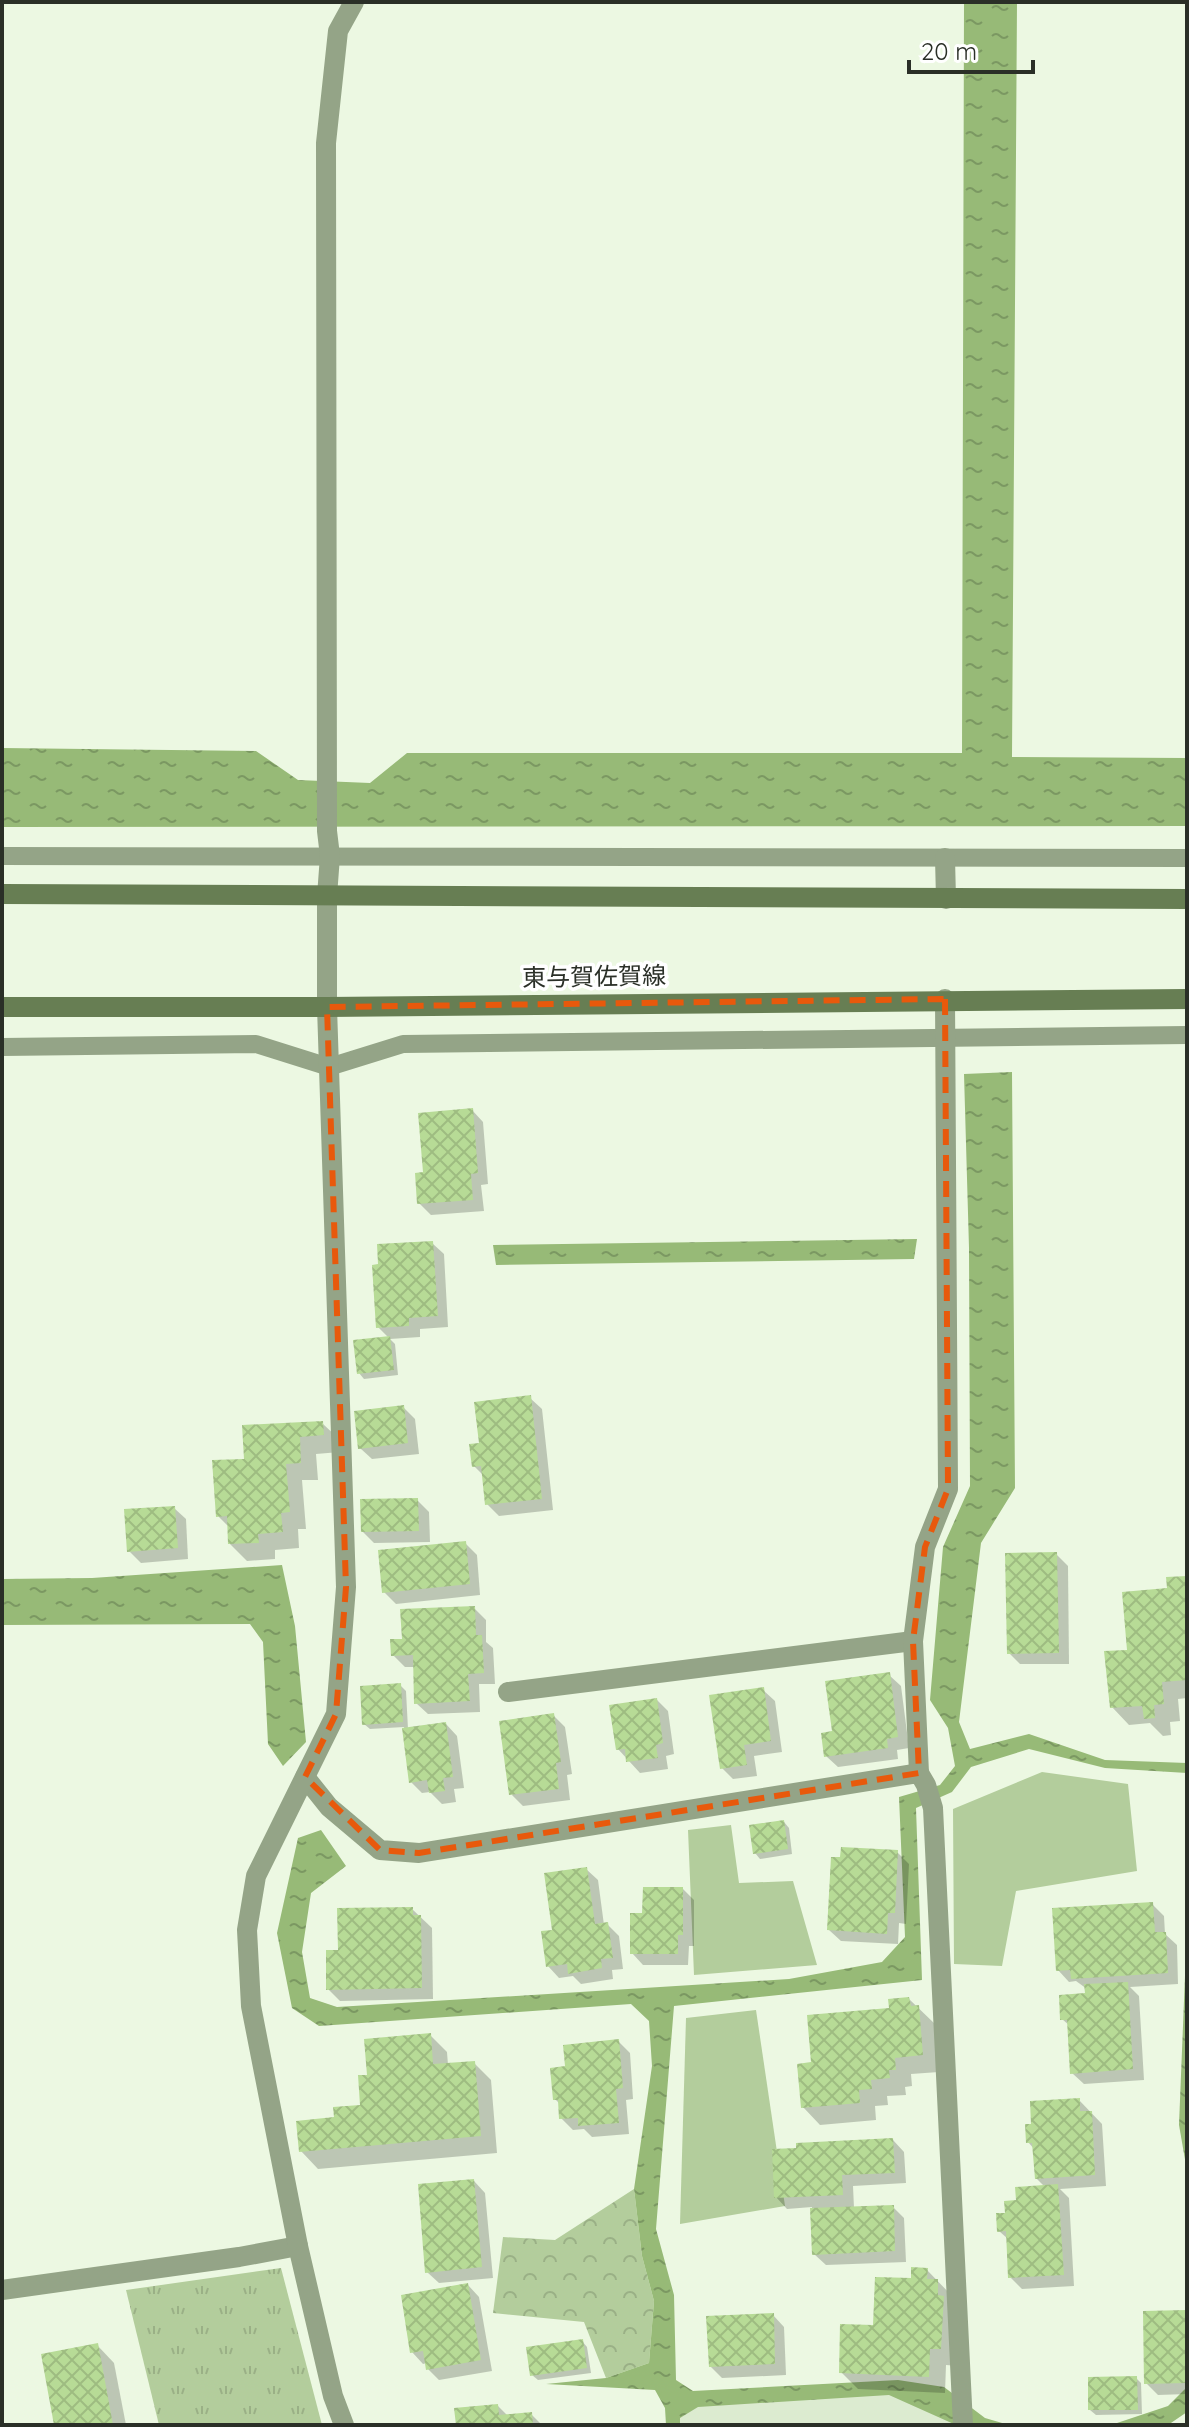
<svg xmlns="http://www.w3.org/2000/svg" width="1189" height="2427" font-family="Quicksand,'Noto Sans JP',sans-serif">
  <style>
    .built { fill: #dcebd0 }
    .green { fill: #b3cd9c }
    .forest { fill: url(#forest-crowns) }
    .park { fill: url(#park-tufts) }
    .water { fill: url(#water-ripples) }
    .shadow { fill: #0003 }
    .building { fill: url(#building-cross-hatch) }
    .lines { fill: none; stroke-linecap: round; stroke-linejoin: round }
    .service { stroke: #94a487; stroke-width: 18 }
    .minor { stroke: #94a487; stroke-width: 20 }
    .secondary { stroke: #677e53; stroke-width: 20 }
    .marked { fill: none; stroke: #e8590c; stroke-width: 6; stroke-dasharray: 16 10; stroke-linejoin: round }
    .labels { text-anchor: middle; stroke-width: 7; stroke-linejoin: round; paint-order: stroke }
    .street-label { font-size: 24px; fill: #2a2f27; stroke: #fff }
  </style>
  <defs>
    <pattern id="forest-crowns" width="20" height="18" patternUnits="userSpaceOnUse" patternTransform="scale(2)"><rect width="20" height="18" fill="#b3cd9c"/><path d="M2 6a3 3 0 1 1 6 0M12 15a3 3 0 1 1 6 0" fill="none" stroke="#9ab086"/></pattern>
    <pattern id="park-tufts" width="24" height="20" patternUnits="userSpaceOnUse" patternTransform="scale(2)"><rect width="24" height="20" fill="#b3cd9c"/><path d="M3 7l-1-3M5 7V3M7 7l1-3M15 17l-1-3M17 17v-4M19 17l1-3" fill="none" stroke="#9ab086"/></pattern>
    <pattern id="water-ripples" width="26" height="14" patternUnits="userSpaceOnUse" patternTransform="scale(2)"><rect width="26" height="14" fill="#97ba77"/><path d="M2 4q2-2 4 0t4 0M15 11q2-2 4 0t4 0" fill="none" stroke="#7b9862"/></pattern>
    <pattern id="building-cross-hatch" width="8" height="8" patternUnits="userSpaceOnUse" patternTransform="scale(2)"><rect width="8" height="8" fill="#b7db96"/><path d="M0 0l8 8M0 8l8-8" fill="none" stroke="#9ebc81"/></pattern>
  </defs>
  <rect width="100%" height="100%" fill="#ecf8e2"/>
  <path class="built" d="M892,2386L994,2425H680L679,2406Z"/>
  <g class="green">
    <path d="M1042,1772L1128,1784L1137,1871L1016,1891L1002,1966L954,1964L953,1809Z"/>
    <path d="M731,1825L739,1883L793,1881L817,1965L694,1975L688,1830Z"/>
    <path d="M756,2010L785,2206L680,2224L686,2018Z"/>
  </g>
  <path class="forest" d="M634,2189L642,2256L654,2301L649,2363L606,2378L584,2322L493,2313L503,2237L555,2240Z"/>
  <path class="park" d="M281,2268L322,2425H159L126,2290Z"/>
  <g class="water">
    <path d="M964,2H1017L1012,757L1187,758V826L2,827V748L256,751L298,780L370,783L407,753H962Z"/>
    <path d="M1012,1072L1015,1488L981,1543L959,1722L970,1749L1029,1734L1105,1760L1187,1763V1773L1105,1768L1029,1749L971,1767L952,1792L916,1808L922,1980L674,2006L656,2229L674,2295L676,2380L693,2391L898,2380L944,2387L985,2418L1009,2425H956L889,2395L698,2407L680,2418V2425H666L665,2408L655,2390L546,2384L606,2378L649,2363L654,2301L642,2256L634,2189L652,2066L649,2021L631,2004L319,2026L292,2008L277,1933L298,1838L321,1830L346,1866L311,1893L302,1952L310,1998L337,2007L789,1979L882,1962L905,1937L899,1797L940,1785L955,1766L948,1728L930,1700L943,1547L970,1486L969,1248L964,1074Z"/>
    <path d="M917,1239L914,1259L496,1265L493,1245Z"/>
    <path d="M282,1565L295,1626L306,1742L283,1766L268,1744L263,1642L250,1624L2,1625V1579L92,1578Z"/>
    <path d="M1187,1926V2171L1179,2125Z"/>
    <path d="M1187,2387V2412L1168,2425H1111L1168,2406Z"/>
  </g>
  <g class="shadow">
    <path d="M472,1110L483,1122L488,1184L481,1185L484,1211L431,1215L419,1203L425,1173Z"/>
    <path d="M432,1243L444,1254L448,1327L420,1329V1337L390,1339L395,1344L398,1375L364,1379L359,1373L389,1338L378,1327L380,1266Z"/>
    <path d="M530,1398L542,1409L553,1510L499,1516L487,1504L485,1477L474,1466L481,1445Z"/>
    <path d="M403,1407L415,1419L419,1454L372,1459L360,1448Z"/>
    <path d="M322,1423L340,1440V1452L316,1454L318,1480H302L306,1529H298L299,1548L275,1550V1559L247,1561L230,1544L229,1527L218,1516L246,1461Z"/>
    <path d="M417,1500L429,1512L430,1542L374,1543L363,1532Z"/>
    <path d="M174,1508L186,1519L188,1559L141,1563L129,1551Z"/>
    <path d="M465,1543L477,1555L480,1595L396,1604L384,1592Z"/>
    <path d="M1056,1554L1068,1566L1069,1664H1020L1009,1653Z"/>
    <path d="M1187,1578V1698L1178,1699L1180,1721L1170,1722L1171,1735L1163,1736L1150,1723L1129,1725L1112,1707L1129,1651L1169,1590Z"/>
    <path d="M474,1608L486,1620V1642L493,1648L495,1684H479L480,1712L428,1714L416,1703L415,1667H405L393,1655L404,1641Z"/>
    <path d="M889,1675L901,1686L909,1748L897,1750L898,1759L838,1767L826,1756L834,1733Z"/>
    <path d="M400,1685L406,1691L408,1729L446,1724L457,1736L464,1788L454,1789L456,1802L442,1804L430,1792L422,1793L411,1782L404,1727L370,1729L364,1724Z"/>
    <path d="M763,1690L775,1701L782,1752L754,1756L757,1776L733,1779L722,1768Z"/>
    <path d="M657,1700L668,1711L674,1754L666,1756L668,1769L640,1773L618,1749Z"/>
    <path d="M553,1715L565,1727L572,1774L567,1775L570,1800L523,1806L511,1794Z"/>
    <path d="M784,1822L789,1828L792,1854L760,1859L755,1853Z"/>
    <path d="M897,1852L909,1864L906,1924L899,1923L898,1944L841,1941L829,1930Z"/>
    <path d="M586,1869L598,1880L604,1925L607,1924L619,1936L623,1969L612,1970L613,1979L581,1984L573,1976L559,1978L548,1966L554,1932Z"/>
    <path d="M683,1889L694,1900V1946H689L688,1965H643L632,1953L644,1915Z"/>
    <path d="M1152,1904L1164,1916L1165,1934L1177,1945L1178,1984L1130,1987L1139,1996L1144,2080L1084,2084L1072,2073L1070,2026L1062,2019L1087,1995V1989L1076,1981L1069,1982L1058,1970Z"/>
    <path d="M412,1909L432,1928L433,1999L340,2001L328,1989L340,1952Z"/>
    <path d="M909,1999L935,2024L939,2072L911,2074L912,2086L905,2087L906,2095L887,2096L888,2105L875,2106L876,2120L820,2125L803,2107L814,2064Z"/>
    <path d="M430,2035L447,2052L448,2065L474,2063L491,2080L497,2153L318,2169L301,2151L363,2106L369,2077Z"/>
    <path d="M618,2041L630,2053L633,2099L626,2100L629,2134L592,2137L584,2129L573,2130L561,2118L560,2104L555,2099L567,2068Z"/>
    <path d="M1079,2100L1102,2124L1106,2186L1060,2189L1069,2198L1074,2286L1022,2289L1010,2277L1008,2239L999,2231L1007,2215L1018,2202L1045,2187L1036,2178L1035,2150L1028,2142Z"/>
    <path d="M893,2140L904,2152L906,2183L853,2186L854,2208L893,2207L904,2218L906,2262L826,2265L814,2254L812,2207L787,2209L776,2197Z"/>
    <path d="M474,2181L485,2193L493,2278L439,2283L427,2272Z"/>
    <path d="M927,2270L954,2298L958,2366L946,2365L945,2393L858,2389L841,2372L913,2280Z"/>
    <path d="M468,2285L479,2297L492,2371L439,2380L428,2369L427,2363L423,2364L412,2352Z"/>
    <path d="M1187,2312V2394L1158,2395L1146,2383Z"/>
    <path d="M773,2315L784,2327L786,2375L722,2378L710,2366Z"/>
    <path d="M582,2341L587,2347L591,2373L538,2380L532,2375Z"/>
    <path d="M97,2345L114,2363L126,2425H56Z"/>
    <path d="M1136,2378L1141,2383L1142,2414L1096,2415L1090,2410Z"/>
    <path d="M498,2406L508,2416L531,2414L542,2425H458Z"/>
  </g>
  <g class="building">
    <path d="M473,1108L478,1173L471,1174L473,1200L417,1204L415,1173L423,1172L418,1113Z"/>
    <path d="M433,1241L438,1316L409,1318V1326L376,1328L372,1265L378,1264L377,1244Z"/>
    <path d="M390,1336L394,1370L357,1374L353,1340Z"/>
    <path d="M531,1395L542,1499L485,1505L481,1466L472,1467L469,1444L479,1443L474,1402Z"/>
    <path d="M404,1405L408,1443L358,1449L354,1411Z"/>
    <path d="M323,1421L324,1435L300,1437L301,1463L286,1464L290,1512L281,1513L283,1532L258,1534L259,1543L228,1544L227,1516L216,1517L212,1460L244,1459L242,1425Z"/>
    <path d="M418,1498L419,1531L361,1532L360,1499Z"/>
    <path d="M175,1506L178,1548L127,1552L124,1509Z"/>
    <path d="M466,1541L470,1584L382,1593L378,1550Z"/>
    <path d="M1057,1552L1059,1653L1007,1654L1005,1553Z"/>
    <path d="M1187,1576V1680L1162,1682L1164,1704L1154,1705L1155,1718L1144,1719L1142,1706L1110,1708L1104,1651L1127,1650L1122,1592L1167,1588L1166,1577Z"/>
    <path d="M475,1606L476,1635H482L484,1673L468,1674L470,1701L414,1704L413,1655L391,1656L390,1639H402L400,1609Z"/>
    <path d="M890,1672L898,1737L887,1739L888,1748L824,1757L821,1733L832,1731L825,1681Z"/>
    <path d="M401,1683L403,1722L362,1725L360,1686Z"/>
    <path d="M764,1687L771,1741L744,1745L747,1765L720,1769L709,1695Z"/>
    <path d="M657,1698L663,1743L656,1745L658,1758L626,1762L625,1749L616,1750L609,1705Z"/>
    <path d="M554,1713L561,1762L556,1763L559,1789L509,1795L499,1721Z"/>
    <path d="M446,1722L453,1777L443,1778L445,1791L429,1793L427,1780L409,1783L402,1728Z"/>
    <path d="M784,1820L788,1849L753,1854L749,1825Z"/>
    <path d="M841,1847L898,1850L895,1913H888L887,1934L827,1930L831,1857H840Z"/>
    <path d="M587,1867L595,1924L608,1922L613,1958L601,1959L602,1968L568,1974L567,1964L546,1967L541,1931L552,1930L544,1873Z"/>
    <path d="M643,1887H683V1935H678V1954H630V1913H642Z"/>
    <path d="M1153,1902L1155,1932H1166L1168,1973L1071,1979L1070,1970L1056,1971L1052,1908Z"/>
    <path d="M413,1907V1915H421L422,1988L326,1990V1950H338L337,1908Z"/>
    <path d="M1128,1982L1133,2069L1070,2074L1067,2020H1060L1059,1995L1085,1993L1084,1984Z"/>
    <path d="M909,1997L911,2006L919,2005L923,2055L895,2058L896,2070H889L890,2078L871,2080L872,2089L859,2090L860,2103L801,2108L797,2064L811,2062L807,2015L889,2008L888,1999Z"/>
    <path d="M431,2033L433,2064L475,2061L481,2136L299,2152L296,2121L334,2117L333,2107L360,2105L358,2075H367L364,2039Z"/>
    <path d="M619,2039L623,2088L616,2089L619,2123L578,2126V2118L559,2119L558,2100H553L550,2068L565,2066L563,2045Z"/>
    <path d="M1080,2098V2111H1092L1095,2175L1035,2179L1032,2143H1026L1025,2124H1031L1030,2101Z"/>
    <path d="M893,2138L895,2173L842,2175L843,2195L774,2198L772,2149L796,2148V2143Z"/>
    <path d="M474,2179L482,2267L425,2273L418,2184Z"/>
    <path d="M1058,2184L1064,2275L1008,2278L1006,2231L997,2232L996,2213H1005L1004,2201L1016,2200L1015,2187Z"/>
    <path d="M894,2205L895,2251L812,2255L810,2208Z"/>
    <path d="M911,2267L928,2268L927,2279H938V2295L944,2296L941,2349H930L929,2377L839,2373L840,2324L873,2325L875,2277L911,2278Z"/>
    <path d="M468,2283L481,2360L426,2370L423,2351L410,2353L401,2295Z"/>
    <path d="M1187,2310V2383L1144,2384L1143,2311Z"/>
    <path d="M774,2313L775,2364L709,2367L706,2316Z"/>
    <path d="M583,2339L587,2368L530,2376L526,2347Z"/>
    <path d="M98,2343L113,2425H54L41,2354Z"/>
    <path d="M1137,2376L1138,2410H1088V2377Z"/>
    <path d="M498,2404L499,2415L532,2412L533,2425H456L454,2408Z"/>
  </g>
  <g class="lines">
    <g class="service">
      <path d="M2,856L1187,858"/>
      <path d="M2,1047L256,1044L329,1067L403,1044L1187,1035"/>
    </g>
    <g class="minor">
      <path d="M945,858L946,899"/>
      <path d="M508,1692L913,1641"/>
      <path d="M919,1773L913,1641L925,1547L948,1489L945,999"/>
      <path d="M305,1777L329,1807L380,1850L419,1853L919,1773L926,1785L933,1808L963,2425"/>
      <path d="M2,2290L239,2257L298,2246"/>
      <path d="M344,2425L333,2396L298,2246L251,2006L247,1930L256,1876L336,1714L346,1587L327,1007V896L330,856L327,831L326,143L338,31L354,2"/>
    </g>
    <g class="secondary">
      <path d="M2,894L1187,899"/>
      <path d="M2,1007H327L1187,999"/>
    </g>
  </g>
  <path class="marked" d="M945,999L948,1489L925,1547L913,1641L919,1773L419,1853L380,1850L305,1777L336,1714L346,1587L327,1007Z"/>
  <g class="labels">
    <g class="street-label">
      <text transform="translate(594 977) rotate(-1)" y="8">東与賀佐賀線</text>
    </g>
  </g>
  <rect width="1189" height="2427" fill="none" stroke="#2a2f27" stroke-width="8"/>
  <path d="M909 60v12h124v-12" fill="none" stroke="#2a2f27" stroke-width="4"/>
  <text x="921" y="60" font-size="24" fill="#2a2f27" stroke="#ffffff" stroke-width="6" paint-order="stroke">20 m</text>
</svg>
